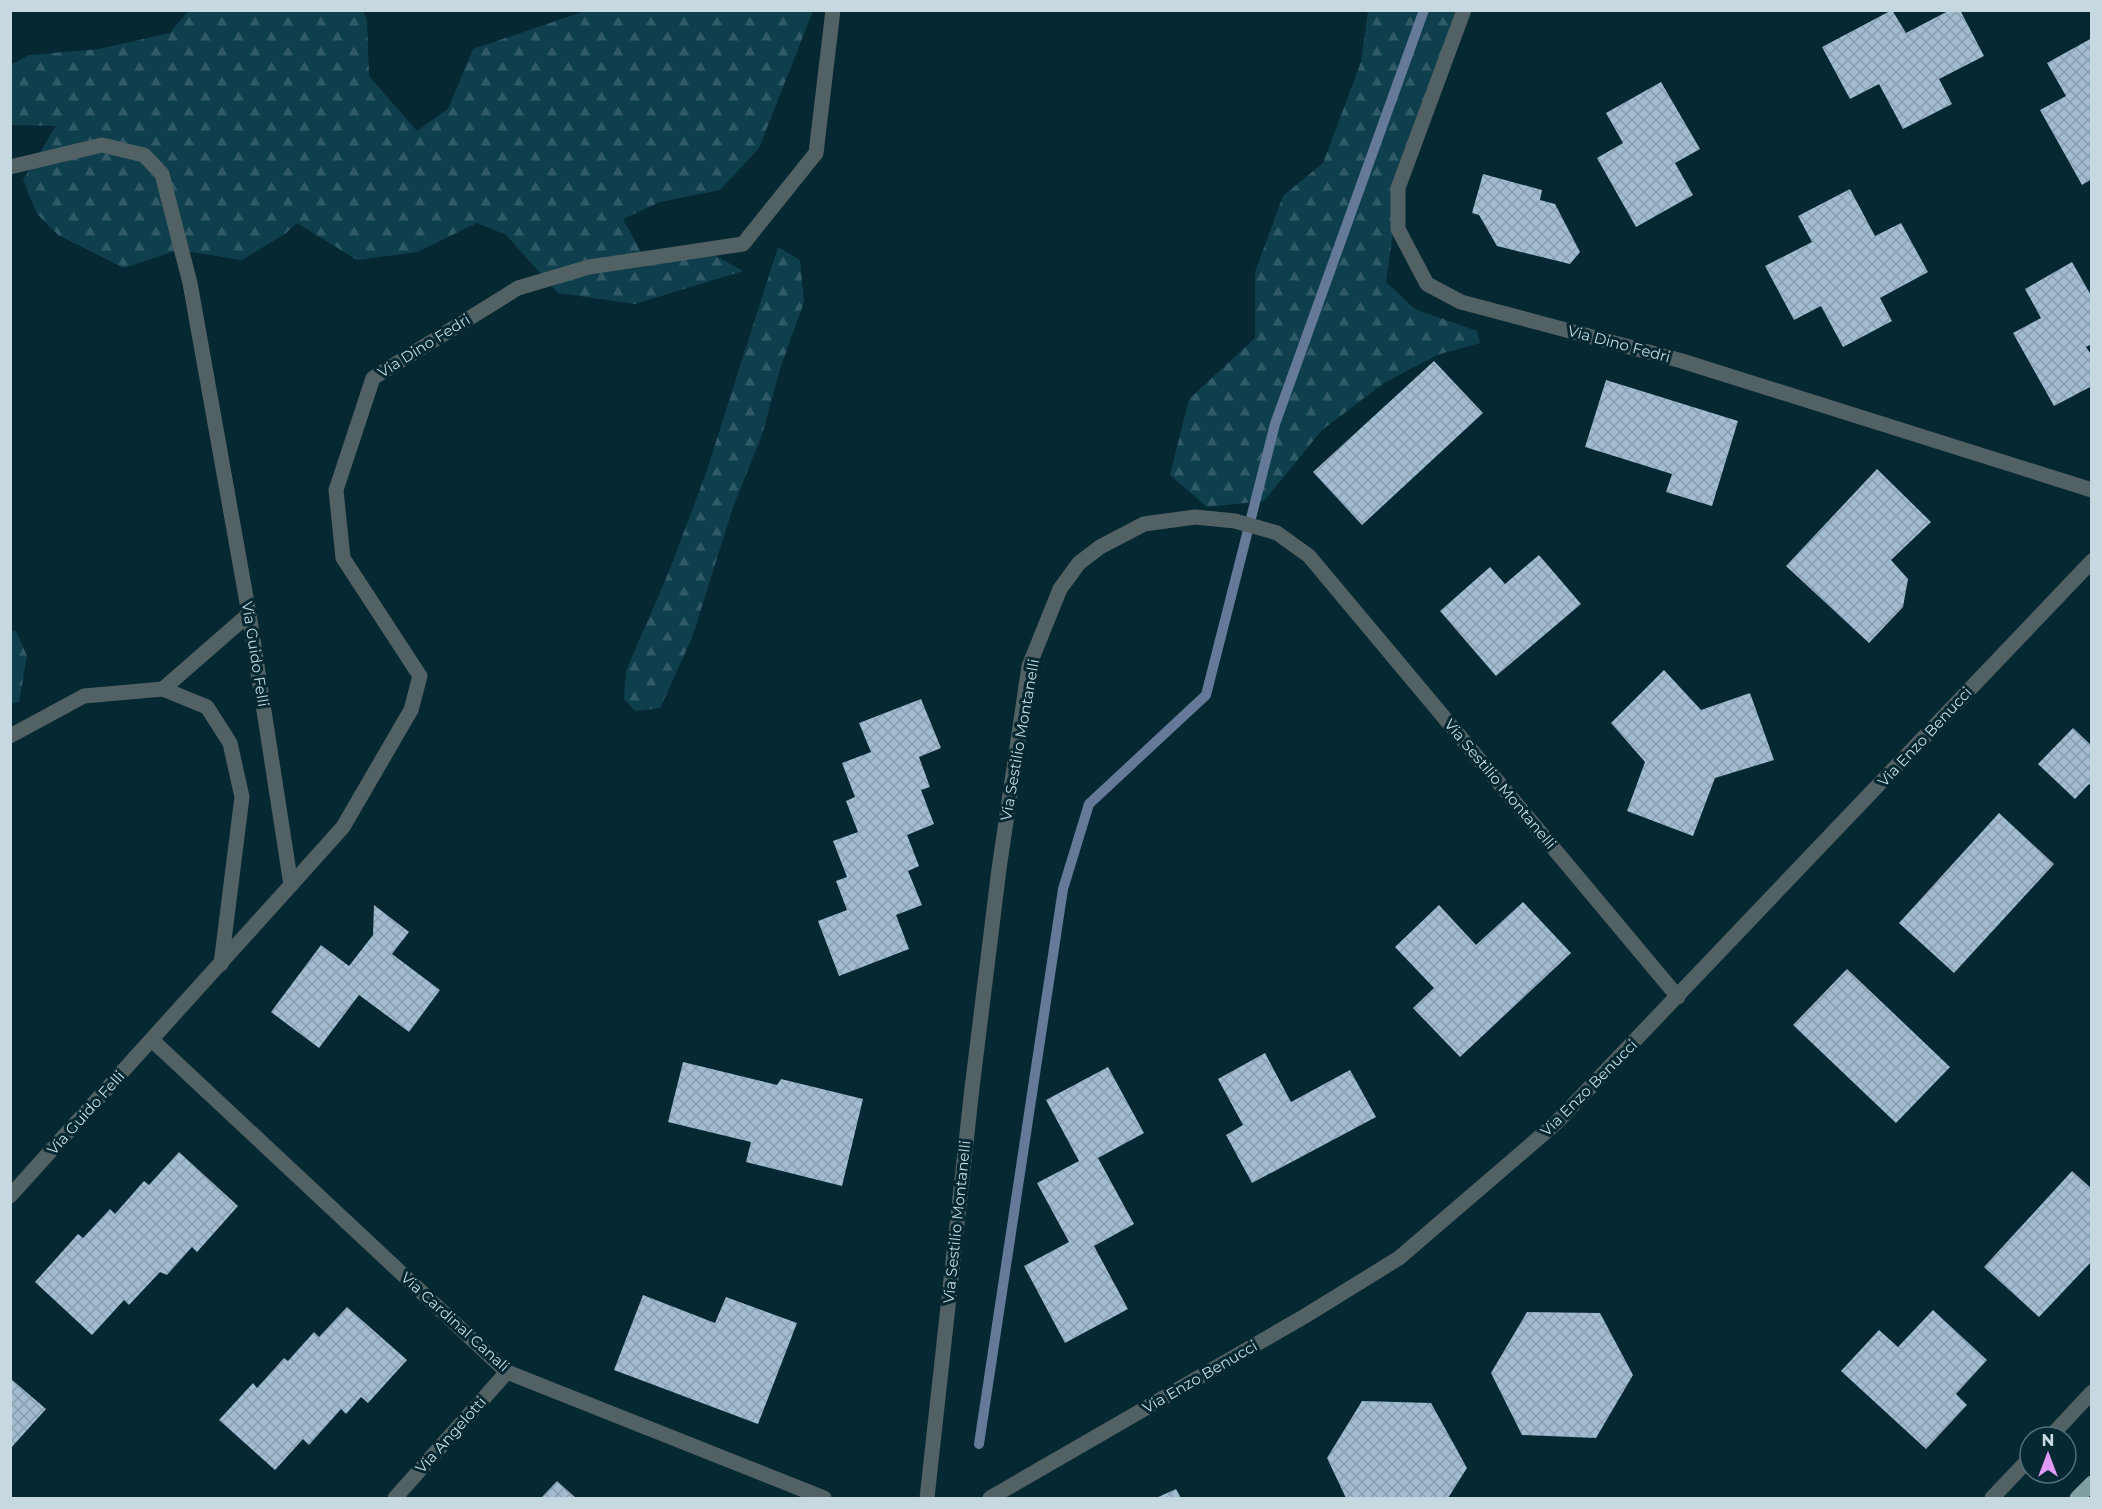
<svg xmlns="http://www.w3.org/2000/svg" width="2102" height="1509" font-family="Montserrat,sans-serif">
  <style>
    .forest { fill: url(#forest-firs) }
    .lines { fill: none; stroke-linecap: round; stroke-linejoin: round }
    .stream { stroke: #647a98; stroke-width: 10 }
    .building { fill: url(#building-cross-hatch) }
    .minor { stroke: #526163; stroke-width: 15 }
    .major { stroke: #7f9fa2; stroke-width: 15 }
    .labels { text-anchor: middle; stroke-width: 6; stroke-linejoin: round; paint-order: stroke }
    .street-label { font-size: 15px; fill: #c7d9e0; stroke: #052832 }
  </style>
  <defs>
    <pattern id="forest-firs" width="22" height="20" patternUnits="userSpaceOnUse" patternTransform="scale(1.5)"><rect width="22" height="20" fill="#0f3f4d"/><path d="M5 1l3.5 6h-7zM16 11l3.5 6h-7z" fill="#305a66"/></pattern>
    <pattern id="building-cross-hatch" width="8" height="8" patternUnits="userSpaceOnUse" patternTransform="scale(1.5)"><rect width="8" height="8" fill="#a1bcd1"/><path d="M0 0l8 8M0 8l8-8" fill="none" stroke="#889dae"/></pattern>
  </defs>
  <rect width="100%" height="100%" fill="#052832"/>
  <g class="forest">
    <path d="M188,11H363L367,20L369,76L417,131L448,109L473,49L585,11H813L759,148L720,190L660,202L623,219L641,252L698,246L743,271L635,304L558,293L506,235L477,223L417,252L357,260L297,223L286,233L242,260L178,250L124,268L58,235L37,214L23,180L56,126L11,125L10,65L29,55L99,49L170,33Z"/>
    <path d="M1368,11H1461L1459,21L1421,104L1400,183L1386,282L1415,309L1477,331L1480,343L1437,355L1384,383L1322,430L1264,501L1207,507L1170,475L1189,399L1255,338V272L1283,196L1323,163L1361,62Z"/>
    <path d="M778,247L800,260L804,302L780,369L762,435L733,507L692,638L660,708L635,711L624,699L626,671L670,569L707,470Z"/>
    <path d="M11,630L16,631L27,656L19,702L11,703Z"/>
  </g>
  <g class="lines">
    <path class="stream" d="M979,1444L1063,889L1089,804L1206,695L1275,424L1424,10"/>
  </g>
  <g class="building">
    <path d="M1892,10L1906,33L1950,10H1960L1984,56L1939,79L1952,104L1903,129L1879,84L1850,99L1822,47Z"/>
    <path d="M2092,38V179L2082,185L2040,110L2066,96L2047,63Z"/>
    <path d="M1661,82L1700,149L1675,163L1693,195L1636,227L1597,158L1623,143L1606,113Z"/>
    <path d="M1483,174L1542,190L1540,200L1555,204L1580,252L1570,264L1497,246L1479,215L1472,213Z"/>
    <path d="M1850,189L1875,236L1901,223L1928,272L1880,298L1892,321L1843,347L1821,306L1794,320L1765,266L1812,242L1798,216Z"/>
    <path d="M2072,262L2092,297V344L2086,347L2092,356V386L2054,406L2013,333L2041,318L2025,289Z"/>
    <path d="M1434,361L1483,413L1362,525L1313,472Z"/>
    <path d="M1606,380L1738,421L1712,506L1666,492L1672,474L1585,447Z"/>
    <path d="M1877,469L1931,522L1891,560L1908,579L1903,607L1869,643L1786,566Z"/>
    <path d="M1539,555L1581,604L1496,676L1440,611L1490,567L1505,584Z"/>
    <path d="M1664,670L1701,710L1750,693L1774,760L1715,778L1693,836L1627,811L1645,762L1611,723Z"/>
    <path d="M921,699L941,748L919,757L930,787L921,790L934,824L907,835L919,866L908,871L922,905L896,915L909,949L839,976L818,921L847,910L836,881L847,877L833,841L858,832L846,801L855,797L842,763L871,752L859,723Z"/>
    <path d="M2073,728L2092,746V787L2089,784L2075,799L2038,764Z"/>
    <path d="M1999,813L2054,864L1954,973L1899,923Z"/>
    <path d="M1523,902L1571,953L1460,1057L1413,1008L1434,988L1395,947L1439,905L1476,945Z"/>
    <path d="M374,905L409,932L392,954L440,990L409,1032L359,995L319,1048L271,1012L321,945L349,966L373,935Z"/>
    <path d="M1847,969L1950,1067L1896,1123L1793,1025Z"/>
    <path d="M1265,1053L1291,1102L1350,1070L1376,1117L1252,1183L1226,1135L1243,1125L1218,1079Z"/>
    <path d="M683,1062L777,1085L781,1079L863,1099L842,1186L746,1162L751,1142L668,1122Z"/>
    <path d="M1108,1067L1144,1133L1098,1158L1134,1224L1094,1246L1128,1309L1065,1343L1024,1266L1069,1242L1037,1183L1079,1161L1046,1100Z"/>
    <path d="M179,1152L238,1206L197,1252L192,1247L167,1275L160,1272L129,1305L124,1300L92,1335L35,1282L78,1234L83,1238L110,1209L115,1214L144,1181L149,1185Z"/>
    <path d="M2072,1171L2092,1189V1261L2039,1317L1984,1267Z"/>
    <path d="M643,1295L715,1323L726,1297L797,1323L758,1424L614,1370Z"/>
    <path d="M347,1307L407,1360L368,1403L361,1397L346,1414L341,1409L309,1445L303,1439L275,1470L219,1420L253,1383L257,1388L284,1358L288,1361L314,1332L319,1337Z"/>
    <path d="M1933,1310L1987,1360L1956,1394L1967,1405L1926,1449L1841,1371L1879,1330L1898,1347Z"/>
    <path d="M1527,1312L1600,1313L1633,1375L1596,1438L1522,1435L1491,1373Z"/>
    <path d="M10,1378L46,1409L10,1449Z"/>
    <path d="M1362,1401L1431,1403L1467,1468L1448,1498H1346L1327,1458Z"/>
    <path d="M557,1481L576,1498H541Z"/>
    <path d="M1176,1489L1181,1498H1156Z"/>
  </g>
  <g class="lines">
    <g class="minor">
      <path d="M1464,10L1398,188V229L1427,284L1461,302L1682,361L2092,490"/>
      <path d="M10,167L102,145L144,155L162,174L190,283L249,614L291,885L10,1196"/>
      <path d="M163,689L249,614"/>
      <path d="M10,736L84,696L163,689L207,707L230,743L242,797L221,964"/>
      <path d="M291,885L343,827L411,710L420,676L343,558L336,490L373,378L518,288L589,267L743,244L816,153L833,10"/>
      <path d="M152,1040L507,1372L824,1498"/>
      <path d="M2050,1437L2092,1392"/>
      <path d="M395,1498L507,1372"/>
      <path d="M927,1498L972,1088L999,869L1029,666L1060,589L1079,563L1100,547L1144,524L1195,517L1235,521L1277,533L1309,556L1678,997"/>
      <path d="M990,1498L1305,1316L1399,1258L1556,1123L2092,561"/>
      <path d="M1992,1498L2030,1458"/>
    </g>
    <path class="major" d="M2077,1498L2092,1483"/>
  </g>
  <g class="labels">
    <g class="street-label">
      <text transform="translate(1619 344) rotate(15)" y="5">Via Dino Fedri</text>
      <text transform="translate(424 346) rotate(-32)" y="5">Via Dino Fedri</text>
      <text transform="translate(255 654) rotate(81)" y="5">Via Guido Felli</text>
      <text transform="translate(1925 737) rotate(-47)" y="5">Via Enzo Benucci</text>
      <text transform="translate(1020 740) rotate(-80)" y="5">Via Sestilio Montanelli</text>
      <text transform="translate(1500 784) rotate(50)" y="5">Via Sestilio Montanelli</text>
      <text transform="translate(1589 1088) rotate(-45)" y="5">Via Enzo Benucci</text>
      <text transform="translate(86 1113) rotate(-48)" y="5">Via Guido Felli</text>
      <text transform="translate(957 1222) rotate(-84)" y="5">Via Sestilio Montanelli</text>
      <text transform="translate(455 1322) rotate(42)" y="5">Via Cardinal Canali</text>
      <text transform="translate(1200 1377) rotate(-30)" y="5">Via Enzo Benucci</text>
      <text transform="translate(451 1435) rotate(-48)" y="5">Via Angelotti</text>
    </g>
  </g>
  <rect width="2102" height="1509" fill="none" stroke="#c7d9e0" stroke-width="24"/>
  <g transform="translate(2048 1455)"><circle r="28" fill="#052832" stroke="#536f78" stroke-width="1.5"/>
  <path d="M0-4.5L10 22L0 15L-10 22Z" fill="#dd99f3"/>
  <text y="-9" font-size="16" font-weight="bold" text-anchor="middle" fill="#c7d9e0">N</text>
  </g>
</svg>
